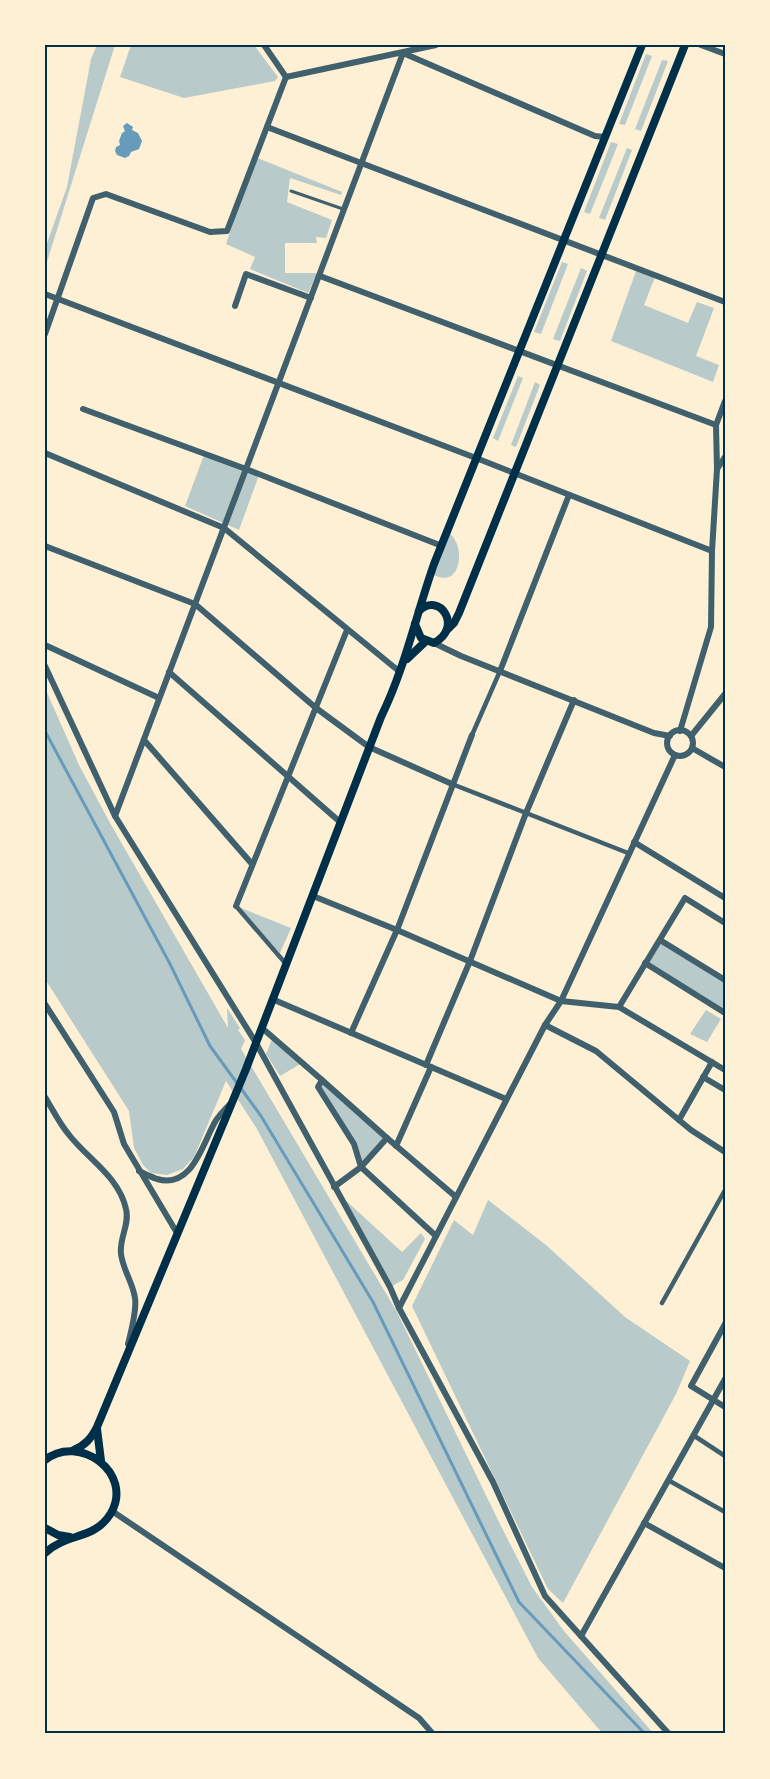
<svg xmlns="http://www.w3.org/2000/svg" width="770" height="1779" font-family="Figtree,sans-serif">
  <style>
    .green { fill: #b9caca }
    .water { fill: #669bbc }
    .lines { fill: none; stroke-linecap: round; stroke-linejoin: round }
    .stream { stroke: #669bbc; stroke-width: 3 }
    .service { stroke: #3f606c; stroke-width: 3 }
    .pedestrian { stroke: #3f606c; stroke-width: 4.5 }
    .minor { stroke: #3f606c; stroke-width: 6 }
    .secondary { stroke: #003049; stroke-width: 8 }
    .neatline { fill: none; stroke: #003049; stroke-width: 2 }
  </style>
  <rect width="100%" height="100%" fill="#fdf0d5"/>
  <g class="green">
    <path d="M97,45H115L45,268V249L67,187L91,59Z"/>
    <path d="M131,45H254L278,77L275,81L184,98L120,77Z"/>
    <path d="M646,54L652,56L625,125L619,124Z"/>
    <path d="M662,60L668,61L641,131L635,129Z"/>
    <path d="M611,142L618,144L590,214L584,212Z"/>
    <path d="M627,148L632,150L605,220L599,218Z"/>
    <path d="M255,157L342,192L341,195L290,178L287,202L332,220L326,238L316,237L317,243H285V273H317L308,293L250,269L255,257L226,244Z"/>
    <path d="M562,262L568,264L541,334L534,332Z"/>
    <path d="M581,268L587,271L560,341L553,339Z"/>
    <path d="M636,271L655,277L644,305L688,323L697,302L714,308L696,356L719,365L713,382L611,341Z"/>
    <path d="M518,376L523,378L498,441L493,438Z"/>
    <path d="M535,382L540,385L516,447L511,445Z"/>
    <path d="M204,455L259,475L239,530L185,506Z"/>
    <path d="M450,534C466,547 461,589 434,575Z"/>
    <path d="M45,688L79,765L110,823L228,1028L227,1008L240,1028L238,1030L245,1040L241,1049L397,1312L498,1520L532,1587L564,1631L654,1734H603L538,1658L257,1129L226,1081L194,1157L183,1169L167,1175L151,1173L143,1165L134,1148L129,1111L45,979Z"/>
    <path d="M236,906L291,928L280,953Z"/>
    <path d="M660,940L725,980V1013L645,963Z"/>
    <path d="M706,1010L721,1019L707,1042L690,1034Z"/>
    <path d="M273,1037L302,1063L280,1076L266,1054Z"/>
    <path d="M322,1080L387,1138L361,1167L354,1144L318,1087Z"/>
    <path d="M342,1197L402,1252L421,1233L425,1239L403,1280L390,1287Z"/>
    <path d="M488,1200L546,1245L625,1317L690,1361L676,1394L563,1603L548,1589L412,1306L454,1220L473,1235Z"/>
  </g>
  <path class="water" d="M127,123L133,127L132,130L138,133L142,141L139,149L131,152L129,156L125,158L117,155L115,151L116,147L120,145L119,141L122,133L125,131L123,126Z"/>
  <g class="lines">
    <path class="stream" d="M45,731L170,964L210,1046L261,1116L373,1302L519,1602L645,1734"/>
    <path class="service" d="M291,191L343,209"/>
    <g class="pedestrian">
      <path d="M472,735L500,671"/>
      <path d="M452,784L628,853"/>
      <path d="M236,906L286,964"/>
      <path d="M662,1303L725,1190"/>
      <path d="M693,1435L725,1456"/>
      <path d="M668,1480L725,1512"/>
    </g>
    <g class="minor">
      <path d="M264,45L286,77"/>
      <path d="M701,45L725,54"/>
      <path d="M286,77L436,45"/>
      <path d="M267,127L725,302"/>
      <path d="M320,276L716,425"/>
      <path d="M45,294L476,458L712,551"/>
      <path d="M235,306L246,274L311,298"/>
      <path d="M45,334L93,198L106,194L210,232L227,231L286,77"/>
      <path d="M83,409L246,469L442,546"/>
      <path d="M45,453L224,528L400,672"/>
      <path d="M717,469L725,457"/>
      <path d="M45,546L195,604L316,708L369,747L452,784"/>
      <path d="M434,643L461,656L654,733L670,736"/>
      <path d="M45,645L159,698"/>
      <path d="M45,666L115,816L256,1043L390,1287L399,1308L493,1482L545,1596L669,1734"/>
      <path d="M500,671L569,495"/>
      <path d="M169,672L340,822"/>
      <circle cx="680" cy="743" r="13"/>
      <path d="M680,731L711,627L712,551L717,469L716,425L725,401"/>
      <path d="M691,736L725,694"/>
      <path d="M144,740L252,864"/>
      <path d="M692,748L725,767"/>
      <path d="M115,816L403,53L595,136L605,137"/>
      <path d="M634,842L725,898"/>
      <path d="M313,896L397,930L561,1001L619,1007L725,1070"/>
      <path d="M236,906L347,630"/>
      <path d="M660,940L725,980"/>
      <path d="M645,963L725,1013"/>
      <path d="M272,999L506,1099"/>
      <path d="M45,1004L114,1112L124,1144L177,1233"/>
      <path d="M619,1007L685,898L725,923"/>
      <path d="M545,1025L596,1051L691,1130L725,1152"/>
      <path d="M262,1028L322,1080"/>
      <path d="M351,1033L397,930L472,735"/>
      <path d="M426,1065L470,961L526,813L574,700"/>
      <path d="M703,1077L725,1090"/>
      <path d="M45,1097C53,1110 60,1125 70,1136C89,1160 119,1177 126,1209C130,1224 119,1238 121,1254C123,1270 133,1283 135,1298C137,1310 131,1332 128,1344"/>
      <path d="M679,1120L712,1062"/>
      <path d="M387,1138L456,1197"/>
      <path d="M396,1146L431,1067"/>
      <path d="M361,1167L436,1236"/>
      <path d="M139,1171C145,1174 151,1177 157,1179C192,1189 202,1145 215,1122C219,1115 224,1110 230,1104"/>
      <path d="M334,1187L361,1167L387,1138L322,1080L318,1087L354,1144L361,1167"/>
      <path d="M399,1308L545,1025L561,1001L675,755"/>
      <path d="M725,1324L691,1386L725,1407"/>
      <path d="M112,1511L419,1718L433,1734"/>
      <path d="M644,1523L725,1568"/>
      <path d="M581,1636L725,1379"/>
    </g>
    <g class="secondary">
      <path d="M415,624L421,638L434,643C464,627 439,591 419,611"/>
      <path d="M447,630L454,623L459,613L685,45"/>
      <path d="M407,659L426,641"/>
      <path d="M97,1429L101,1461"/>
      <path d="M74,1450C85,1445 91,1439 97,1427L246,1069L381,717C405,668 416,615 434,564L642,45"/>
      <path d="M45,1460C79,1433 134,1473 111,1513C94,1541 67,1532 45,1553"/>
      <path d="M45,1528L58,1535L70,1537"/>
    </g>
  </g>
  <rect width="770" height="1779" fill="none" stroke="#fdf0d5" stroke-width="93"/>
  <rect x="46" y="46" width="678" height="1686" class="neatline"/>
</svg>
